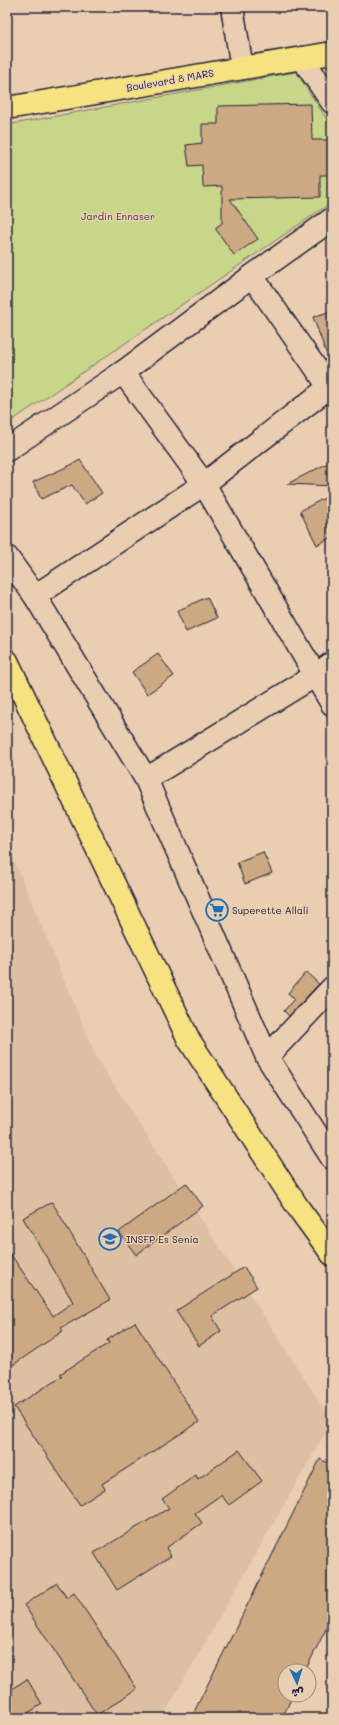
<svg xmlns="http://www.w3.org/2000/svg" width="339" height="1725" font-family="Mali,'Playpen Sans Arabic',sans-serif">
  <style>
    .built { fill: #ddc0a1 }
    .green { fill: #c8d689; stroke: #757c62 }
    .building { fill: #cca883; stroke: #22223b }
    .lines { fill: none; stroke-linecap: round; stroke-linejoin: round }
    .minor-casing { stroke: #22223b; stroke-width: 25 }
    .major-casing { stroke: #22223b; stroke-width: 25 }
    .minor { stroke: #eaceb1; stroke-width: 22 }
    .major { stroke: #f7e281; stroke-width: 22 }
    .labels { text-anchor: middle; stroke-width: 3; stroke-linejoin: round; paint-order: stroke }
    .street-label { font-size: 10px; fill: #22223b; stroke: #eaceb1 }
    .park-label { font-size: 10px; fill: #3b3d47; stroke: #eaceb1 }
    .poi-label { font-size: 10px; fill: #22223b; stroke: #eaceb1; text-anchor: start }
  </style>
  <rect width="100%" height="100%" fill="#eaceb1"/>
  <filter id="ink" filterUnits="userSpaceOnUse"><feTurbulence type="fractalNoise" baseFrequency=".025" numOctaves="2"/><feDisplacementMap in="SourceGraphic" scale="8" xChannelSelector="R" yChannelSelector="G"/><feConvolveMatrix kernelMatrix="1 2 1 2 8 2 1 2 1" color-interpolation-filters="sRGB"/></filter>
  <g filter="url(#ink)">
    <path class="built" d="M7,843L96,1057L332,1421L162,1718H7Z"/>
    <path class="green" d="M296,72L332,127V202L7,424V125Z"/>
    <g class="building">
      <path d="M311,104L312,140H332V175H320V197L230,199L258,239L234,255L215,228L222,223V186L203,187L202,165L189,166L186,145L202,143V124H218V106Z"/>
      <path d="M328,312L332,321V363H330L313,317Z"/>
      <path d="M80,460L102,493L85,504L72,485L41,499L33,482L71,465Z"/>
      <path d="M332,461V486L287,484Z"/>
      <path d="M332,494V537L317,545L300,511Z"/>
      <path d="M207,597L217,618L186,632L177,611Z"/>
      <path d="M158,654L174,676L147,694L132,672Z"/>
      <path d="M263,852L272,873L245,884L237,862Z"/>
      <path d="M306,972L319,984L289,1016L284,1011L294,999L288,993Z"/>
      <path d="M186,1183L203,1206L136,1255L119,1232Z"/>
      <path d="M52,1202L110,1300L61,1328L63,1331L7,1369V1249L53,1316L73,1302L23,1218Z"/>
      <path d="M244,1267L257,1287L212,1316L221,1331L199,1346L176,1311Z"/>
      <path d="M135,1322L199,1422L102,1484L105,1489L80,1505L14,1407L62,1376L60,1374L109,1343L107,1340Z"/>
      <path d="M239,1450L262,1481L229,1505L221,1495L195,1513L202,1523L166,1548L171,1556L117,1590L94,1553L169,1508L162,1499L196,1475L198,1479Z"/>
      <path d="M320,1459L332,1465V1617L305,1671H285V1695H293L282,1718H191Z"/>
      <path d="M57,1583L67,1598L74,1593L137,1689L97,1715L24,1605Z"/>
      <path d="M27,1679L42,1704L20,1718H7V1692Z"/>
    </g>
    <g class="lines">
      <g class="minor-casing">
        <g id="minor">
          <path d="M232,7L242,68"/>
          <path d="M302,58L332,102"/>
          <path d="M252,276L329,387"/>
          <path d="M123,372L204,484L332,704"/>
          <path d="M7,450L123,372L252,276L332,219"/>
          <path d="M7,557L35,596L146,779L267,1057L332,1158"/>
          <path d="M35,596L204,484L332,385"/>
          <path d="M146,779L316,675L332,663"/>
          <path d="M267,1057L332,988"/>
        </g>
      </g>
      <g class="major-casing">
        <g id="major">
          <path d="M7,108L332,53"/>
          <path d="M7,661L189,1040L299,1209L332,1254"/>
        </g>
      </g>
      <use href="#minor" class="minor"/>
      <use href="#major" class="major"/>
    </g>
  </g>
  <defs>
    <g id="supermarket-ring" transform="scale(1.15)"><circle r="9.5" fill="#eaceb1" stroke="#1f6fb2" stroke-width="1.5"/><path d="M-6-5.5h2.5l.6 2H6L4.5 2H-2.5L-4.4-4H-6ZM-1.5 3.2a1.3 1.3 0 1 0 .1 0ZM3 3.2a1.3 1.3 0 1 0 .1 0Z" fill="#1f6fb2"/></g>
    <g id="university-ring" transform="scale(1.15)"><circle r="9.5" fill="#eaceb1" stroke="#1f6fb2" stroke-width="1.5"/><path d="M0-5L7-2L0 1L-7-2ZM-4 1L0 2.5L4 1V4Q0 6-4 4Z" fill="#1f6fb2"/></g>
  </defs>
  <g fill-rule="evenodd">
    <use href="#supermarket-ring" x="217" y="910"/>
    <use href="#university-ring" x="110" y="1239"/>
  </g>
  <g class="labels">
    <g class="street-label">
      <text transform="translate(170 80) rotate(-10)" y="4">Boulevard 8 MARS</text>
    </g>
    <g class="park-label">
      <text x="118" y="220">Jardin Ennaser</text>
    </g>
    <g class="poi-label">
      <text x="232" y="914">Superette Allali</text>
      <text x="126" y="1243">INSFP Es Senia</text>
    </g>
  </g>
  <rect width="339" height="1725" fill="none" stroke="#eaceb1" stroke-width="24"/>
  <rect x="12" y="12" width="315" height="1701" fill="none" stroke="#22223b" stroke-width="1.5" filter="url(#ink)"/>
  <g transform="translate(297 1683) rotate(176)"><circle r="19" fill="#eaceb1" stroke="#9a8982"/>
  <path d="M0-3L7 15L0 10L-7 15Z" fill="#1f6fb2"/>
  <text y="-6" font-size="11" font-weight="bold" text-anchor="middle" fill="#22223b">ش</text>
  </g>
</svg>
